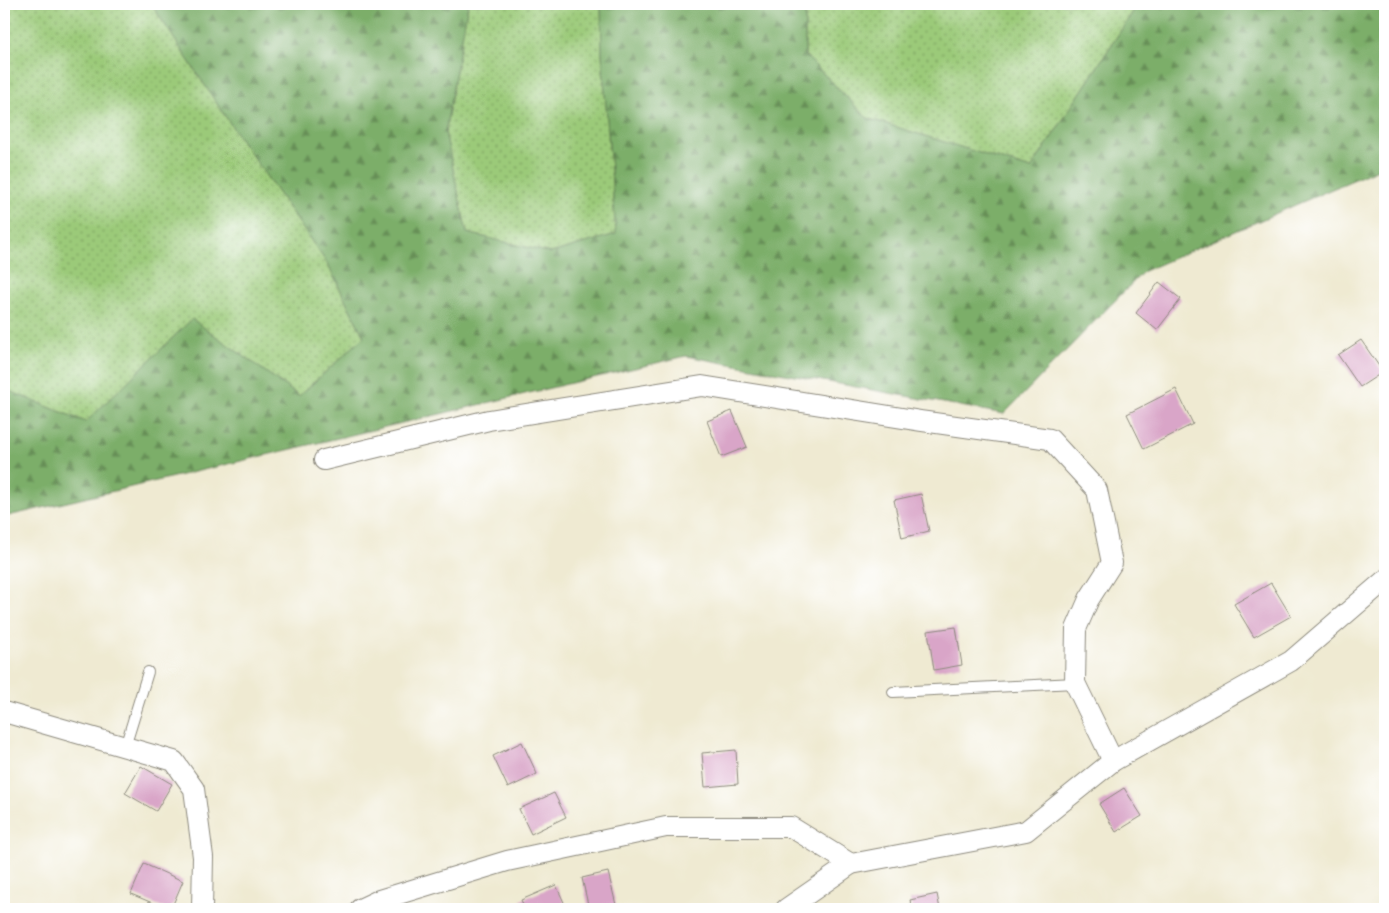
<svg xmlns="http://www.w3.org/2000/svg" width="1389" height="913" font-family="'Old Standard TT',serif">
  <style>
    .grass { fill: url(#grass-dots); stroke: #637a52 }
    .forest { fill: url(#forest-firs); stroke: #546c4a }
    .building { fill: #d9a5c8 }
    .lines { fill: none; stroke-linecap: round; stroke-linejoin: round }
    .lane-casing { stroke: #8d8a7e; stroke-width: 12 }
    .street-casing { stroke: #8d8a7e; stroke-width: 22 }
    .lane { stroke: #fff; stroke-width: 10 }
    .street { stroke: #fff; stroke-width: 20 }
  </style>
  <defs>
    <pattern id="grass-dots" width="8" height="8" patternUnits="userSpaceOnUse" patternTransform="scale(1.25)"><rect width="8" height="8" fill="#9bca79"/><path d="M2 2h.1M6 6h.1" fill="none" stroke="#7fa463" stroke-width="1.8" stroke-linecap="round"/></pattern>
    <pattern id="forest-firs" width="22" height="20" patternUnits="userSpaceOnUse" patternTransform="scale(1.25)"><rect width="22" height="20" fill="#7cae69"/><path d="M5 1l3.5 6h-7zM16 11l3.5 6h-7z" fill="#668e57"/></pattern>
  </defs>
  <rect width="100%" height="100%" fill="#fff"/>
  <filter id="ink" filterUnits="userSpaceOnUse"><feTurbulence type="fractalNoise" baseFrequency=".02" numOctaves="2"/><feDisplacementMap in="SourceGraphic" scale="10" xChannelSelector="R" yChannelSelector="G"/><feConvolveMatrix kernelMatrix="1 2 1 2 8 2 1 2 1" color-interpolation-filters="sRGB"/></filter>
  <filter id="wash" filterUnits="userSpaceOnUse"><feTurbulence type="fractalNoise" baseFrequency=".0096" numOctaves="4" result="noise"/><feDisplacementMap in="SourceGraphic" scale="20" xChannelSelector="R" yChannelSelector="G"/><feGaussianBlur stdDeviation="1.12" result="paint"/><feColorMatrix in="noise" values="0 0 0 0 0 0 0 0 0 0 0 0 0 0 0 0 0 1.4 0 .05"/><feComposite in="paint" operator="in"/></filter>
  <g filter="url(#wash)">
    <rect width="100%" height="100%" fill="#efead2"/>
    <g class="grass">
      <path d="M4,4H149L154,8L237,134L327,263L364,337L299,396L192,319L86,422L4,389Z"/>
      <path d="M468,4H601L602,54L616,234L551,253L467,233L445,132Z"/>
      <path d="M805,4H1138L1031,169L867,118L805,55Z"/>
    </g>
    <path class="forest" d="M149,4H468L445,132L467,233L551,253L616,234L602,54L601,4H805V55L867,118L1031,169L1138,4H1385V166L1144,271L1004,414L686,356L4,517V389L86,422L192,319L299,396L364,337L327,263L237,134L154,8Z"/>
    <g id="blocks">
      <g class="building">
        <path d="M1159,282L1181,299L1157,330L1136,313Z"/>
        <path d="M1361,340L1383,372L1360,387L1338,355Z"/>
        <path d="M1176,389L1193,424L1144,449L1127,414Z"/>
        <path d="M732,411L747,447L721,457L707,421Z"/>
        <path d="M921,494L929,531L902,538L894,500Z"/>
        <path d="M1271,583L1291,616L1254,637L1234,604Z"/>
        <path d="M956,627L962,665L934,670L928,631Z"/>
        <path d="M522,742L537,774L508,788L493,756Z"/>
        <path d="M736,750L738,784L705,787L702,753Z"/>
        <path d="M141,766L172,784L156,811L125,793Z"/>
        <path d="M1124,788L1142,816L1116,832L1099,804Z"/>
        <path d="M554,793L566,817L531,834L519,809Z"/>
        <path d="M144,864L183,881L171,909H167L131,894Z"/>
        <path d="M608,872L617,909H589L582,878Z"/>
        <path d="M556,885L567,909H525L521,900Z"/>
        <path d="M937,894L940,909H912L910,900Z"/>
      </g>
    </g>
  </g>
  <g filter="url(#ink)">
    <use href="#blocks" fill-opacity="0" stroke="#8d8a7e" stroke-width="1"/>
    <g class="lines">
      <g class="lane-casing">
        <g id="lane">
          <path d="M893,692L1075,683"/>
          <path d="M125,747L148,672"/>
        </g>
      </g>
      <g class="street-casing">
        <g id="street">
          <path d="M324,460L489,420L702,386L921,421L1050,439L1097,490L1112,563L1089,599L1076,629L1075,683L1113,761"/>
          <path d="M4,712L174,761L194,789L203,857L202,909"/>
          <path d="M360,909L379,900L507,861L666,827H791L851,864L1026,831L1113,761L1291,661L1385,580"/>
          <path d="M786,909L851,864"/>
        </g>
      </g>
      <use href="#lane" class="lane"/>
      <use href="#street" class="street"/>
    </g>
  </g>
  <rect width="1389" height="913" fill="none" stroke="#fff" stroke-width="20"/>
</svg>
